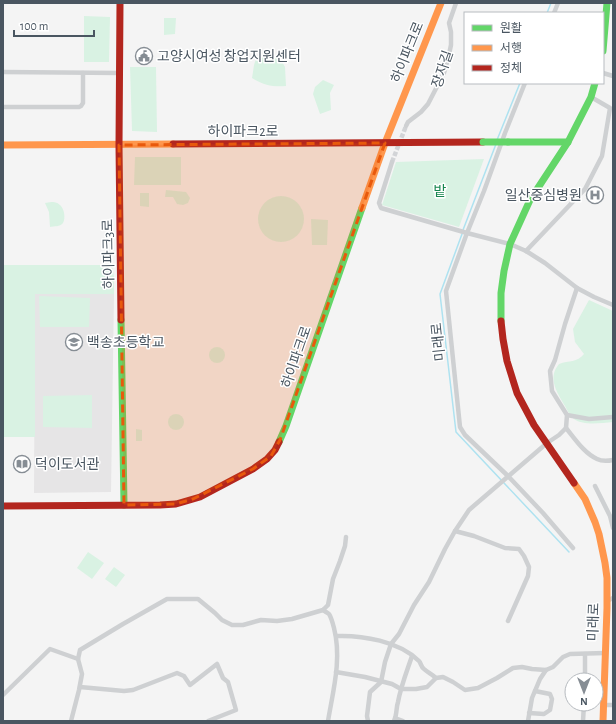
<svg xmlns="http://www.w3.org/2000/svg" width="616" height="724" font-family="'Alegreya Sans','Noto Sans KR',sans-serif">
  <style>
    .education { fill: #e6e5e6 }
    .green { fill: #d9f2e3 }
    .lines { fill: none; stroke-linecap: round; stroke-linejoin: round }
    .stream { stroke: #aee2f0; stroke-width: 1.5 }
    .street-tunnel { stroke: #d2d4d7; stroke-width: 4.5; stroke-dasharray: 4.5 2; stroke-linecap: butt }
    .street { stroke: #ced0d2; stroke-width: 4.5 }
    .fast { stroke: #63d668; stroke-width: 7 }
    .slow { stroke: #ff974d; stroke-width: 7 }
    .jam { stroke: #b3261e; stroke-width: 7 }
    .fast-bridge { stroke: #63d668; stroke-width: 7 }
    .marked { fill: #e8590c; fill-opacity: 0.2; stroke: #e8590c; stroke-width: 3; stroke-dasharray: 8 5; stroke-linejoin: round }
    .labels { text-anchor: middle; stroke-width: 3; stroke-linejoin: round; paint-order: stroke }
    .street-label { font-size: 14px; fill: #4a5661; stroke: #fff }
    .poi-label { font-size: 14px; fill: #4a5661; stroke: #fff; text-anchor: start }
    .park-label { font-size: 14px; fill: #17864f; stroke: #fff }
  </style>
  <rect width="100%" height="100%" fill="#f4f4f4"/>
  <path class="education" d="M35,294H114L111,492L34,493Z"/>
  <g class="green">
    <path d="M84,16L110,17L109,62H84Z"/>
    <path d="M164,18H176L175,34L164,35Z"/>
    <path d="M270,53L280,58L285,67L286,86C272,87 264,85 252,78C255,63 252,56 270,53Z"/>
    <path d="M130,67H156L157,132L132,131Z"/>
    <path d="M323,80L334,85L330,93L331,110L320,114L313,94L315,87Z"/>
    <path d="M135,157H181V185H134Z"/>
    <path d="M484,159L459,227L382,205L396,162Z"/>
    <path d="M166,190L186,192L190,198L188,203L183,205L177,204L173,197H165Z"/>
    <path d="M140,193H149V207L140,206Z"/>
    <circle cx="281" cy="219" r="23"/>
    <path d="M51,202C54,202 57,202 60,205C64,208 66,218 63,223C60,227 54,226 50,227L49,212L45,203Z"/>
    <path d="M311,219L328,220L327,245H312Z"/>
    <path d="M3,265H112L114,277V294H35V437H3Z"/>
    <path d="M39,296L90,298L89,327H40Z"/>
    <path d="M589,300L613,311V422C601,423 584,426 574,419C570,416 567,410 565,406C557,392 547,378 559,364C569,360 577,363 584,354L575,342L573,329Z"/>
    <circle cx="217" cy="355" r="8"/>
    <path d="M92,395V428L43,427V396Z"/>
    <circle cx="176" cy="422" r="8"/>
    <path d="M136,429L142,430V441H136Z"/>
    <path d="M88,552L104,563L92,579L77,568Z"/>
    <path d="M114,567L125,575L116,587L105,579Z"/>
  </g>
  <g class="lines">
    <g class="stream">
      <path d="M547,13L551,3"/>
      <path d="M497,140L520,83"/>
      <path d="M463,230L496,144"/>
      <path d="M462,234L440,294L456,432L569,552"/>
    </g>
    <path class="street-tunnel" d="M392,162L406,126"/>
    <g class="street">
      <path d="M554,13L558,3"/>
      <path d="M3,72L120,73"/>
      <path d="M603,73L613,76"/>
      <path d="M525,83L505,133L484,191L467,233L446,291L460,427L465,435L508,476L543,513L573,548"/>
      <path d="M3,107H79L81,106L83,103V73"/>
      <path d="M406,126L408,122L421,112L428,104L444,73L448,59L451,45V32L449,23L456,3"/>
      <path d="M392,162L379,203L381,208L467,233L510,244L526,251L545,263L577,288L594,297L613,305"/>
      <path d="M526,251L585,189L602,156L610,108L591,97"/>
      <path d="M567,415L589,419L613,417"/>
      <path d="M566,428C575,439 584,453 597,459C601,461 608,461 613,460"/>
      <path d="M595,486L610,516L613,528"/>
      <path d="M455,531L474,536L505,548L519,549L524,556L529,567L528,576L508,621"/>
      <path d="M607,601L613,598"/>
      <path d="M323,610C324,611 328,613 329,614C331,617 333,624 334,628C342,659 333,691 328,721"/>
      <path d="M336,636C362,635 399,641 419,661C421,663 421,667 424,669C427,672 432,674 436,678"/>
      <path d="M78,659L80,650L123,624L167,599H198L215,613L222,620L232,625H243L261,620L277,621L292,619L323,610L328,605L333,579L340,561L345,546L346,537"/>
      <path d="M336,672L365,677L392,684L401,689H416L427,687L436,678L443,677L453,682L465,690L478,688L497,678L513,668L522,667L532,669L546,670L553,667L563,657L570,654L605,653"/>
      <path d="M585,680V654"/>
      <path d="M80,687L124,691L133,690L177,673L184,676L190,685L217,664L223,678L228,682L236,710L208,721"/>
      <path d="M3,695L50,649L78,659L82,674L79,690L71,721"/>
      <path d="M603,705H613"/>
      <path d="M529,713L544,714L550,710L552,699L550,694L535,691"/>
      <path d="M395,718L403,721"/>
      <path d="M368,721L367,716L370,692L381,682L385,662L391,644L399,634L414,605L429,582L445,549L455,531L469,510L547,443L559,435L566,428L567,415L552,391L550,371L555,360L565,324L577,288"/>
      <path d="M394,721C397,715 396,708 398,702C401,686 407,671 412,656"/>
      <path d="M528,721L532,698L540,679L546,670"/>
      <path d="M583,721L584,704"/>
    </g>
    <g class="fast">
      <path d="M603,51L607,3"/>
      <path d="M508,142H568"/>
      <path d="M121,320L124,505"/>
      <path d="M501,321V293L504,271L510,244L530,200L568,142L591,97L595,83"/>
      <path d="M279,442L286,426L362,208"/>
    </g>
    <g class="slow">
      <path d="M3,145L173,144"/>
      <path d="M362,208L385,143L441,3"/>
      <path d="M574,483L585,499L595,522L599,534L605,563L607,578V608L603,721"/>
    </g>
    <g class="jam">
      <path d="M120,3L119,145L121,320"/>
      <path d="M173,144L483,142"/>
      <path d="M501,321L503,339L507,361L517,393L534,425L574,483"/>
      <path d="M3,506L160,505L176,504L200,497L253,469L267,459L275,450L279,442"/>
    </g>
    <path class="fast-bridge" d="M483,142H508"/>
  </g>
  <path class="marked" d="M385,143L280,440L271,456L253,469L193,499L176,504L124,505L119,145Z"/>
  <defs>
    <g id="civic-ring" transform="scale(0.9)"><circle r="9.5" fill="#fff" stroke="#868d94" stroke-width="1.5"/><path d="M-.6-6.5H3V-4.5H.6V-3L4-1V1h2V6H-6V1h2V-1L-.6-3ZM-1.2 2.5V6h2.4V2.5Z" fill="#868d94"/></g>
    <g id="hospital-ring" transform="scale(0.9)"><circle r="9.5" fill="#fff" stroke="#868d94" stroke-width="1.5"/><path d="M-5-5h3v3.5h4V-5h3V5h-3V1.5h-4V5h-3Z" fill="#868d94"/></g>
    <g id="school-ring" transform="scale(0.9)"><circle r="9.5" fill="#fff" stroke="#868d94" stroke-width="1.5"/><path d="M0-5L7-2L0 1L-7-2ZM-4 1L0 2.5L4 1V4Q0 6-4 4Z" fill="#868d94"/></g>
    <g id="library-ring" transform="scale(0.9)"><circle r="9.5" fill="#fff" stroke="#868d94" stroke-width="1.5"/><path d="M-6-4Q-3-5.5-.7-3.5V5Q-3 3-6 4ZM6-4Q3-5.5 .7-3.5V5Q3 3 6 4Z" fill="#868d94"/></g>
  </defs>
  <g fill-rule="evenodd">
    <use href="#civic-ring" x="144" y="56"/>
    <use href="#hospital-ring" x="595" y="195"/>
    <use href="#school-ring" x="74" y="342"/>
    <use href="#library-ring" x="22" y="464"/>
  </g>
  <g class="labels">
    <g class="street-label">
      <text transform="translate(407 52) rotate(-68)" y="5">하이파크로</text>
      <text transform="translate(442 69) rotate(-71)" y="5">장자길</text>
      <text x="243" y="136">하이파크2로</text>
      <text transform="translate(108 254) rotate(-91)" y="5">하이파크3로</text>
      <text transform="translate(438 342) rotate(-96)" y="5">미래로</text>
      <text transform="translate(296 357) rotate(-71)" y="5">하이파크로</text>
      <text transform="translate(593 622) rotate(-88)" y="5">미래로</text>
    </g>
    <g class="poi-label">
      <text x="157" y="61">고양시여성 창업지원센터</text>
      <text x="582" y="200" text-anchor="end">일산중심병원</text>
      <text x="87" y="347">백송초등학교</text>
      <text x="35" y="469">덕이도서관</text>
    </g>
    <g class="park-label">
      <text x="440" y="196">밭</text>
    </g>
  </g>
  <rect width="616" height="724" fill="none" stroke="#4a5661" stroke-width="8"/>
  <rect x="464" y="12" width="140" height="72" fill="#ffffff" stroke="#b7bbc0"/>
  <rect x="472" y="25" width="20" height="6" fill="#63d668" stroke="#b7bbc0"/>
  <text x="500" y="32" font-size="12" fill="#4a5661">원활</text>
  <rect x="472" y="45" width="20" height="6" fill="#ff974d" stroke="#b7bbc0"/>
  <text x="500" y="52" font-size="12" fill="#4a5661">서행</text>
  <rect x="472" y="65" width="20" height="6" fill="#b3261e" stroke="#b7bbc0"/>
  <text x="500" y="72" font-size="12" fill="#4a5661">정체</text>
  <g transform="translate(584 692) rotate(180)"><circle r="19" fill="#ffffff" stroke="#b7bbc0"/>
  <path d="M0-3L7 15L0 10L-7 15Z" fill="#868d94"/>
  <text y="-6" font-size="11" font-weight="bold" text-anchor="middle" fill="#4a5661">N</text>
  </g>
  <path d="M14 30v6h80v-6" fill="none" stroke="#4a5661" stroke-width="2"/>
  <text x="20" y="30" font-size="12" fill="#4a5661" stroke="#ffffff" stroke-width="3" paint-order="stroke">100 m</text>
</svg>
